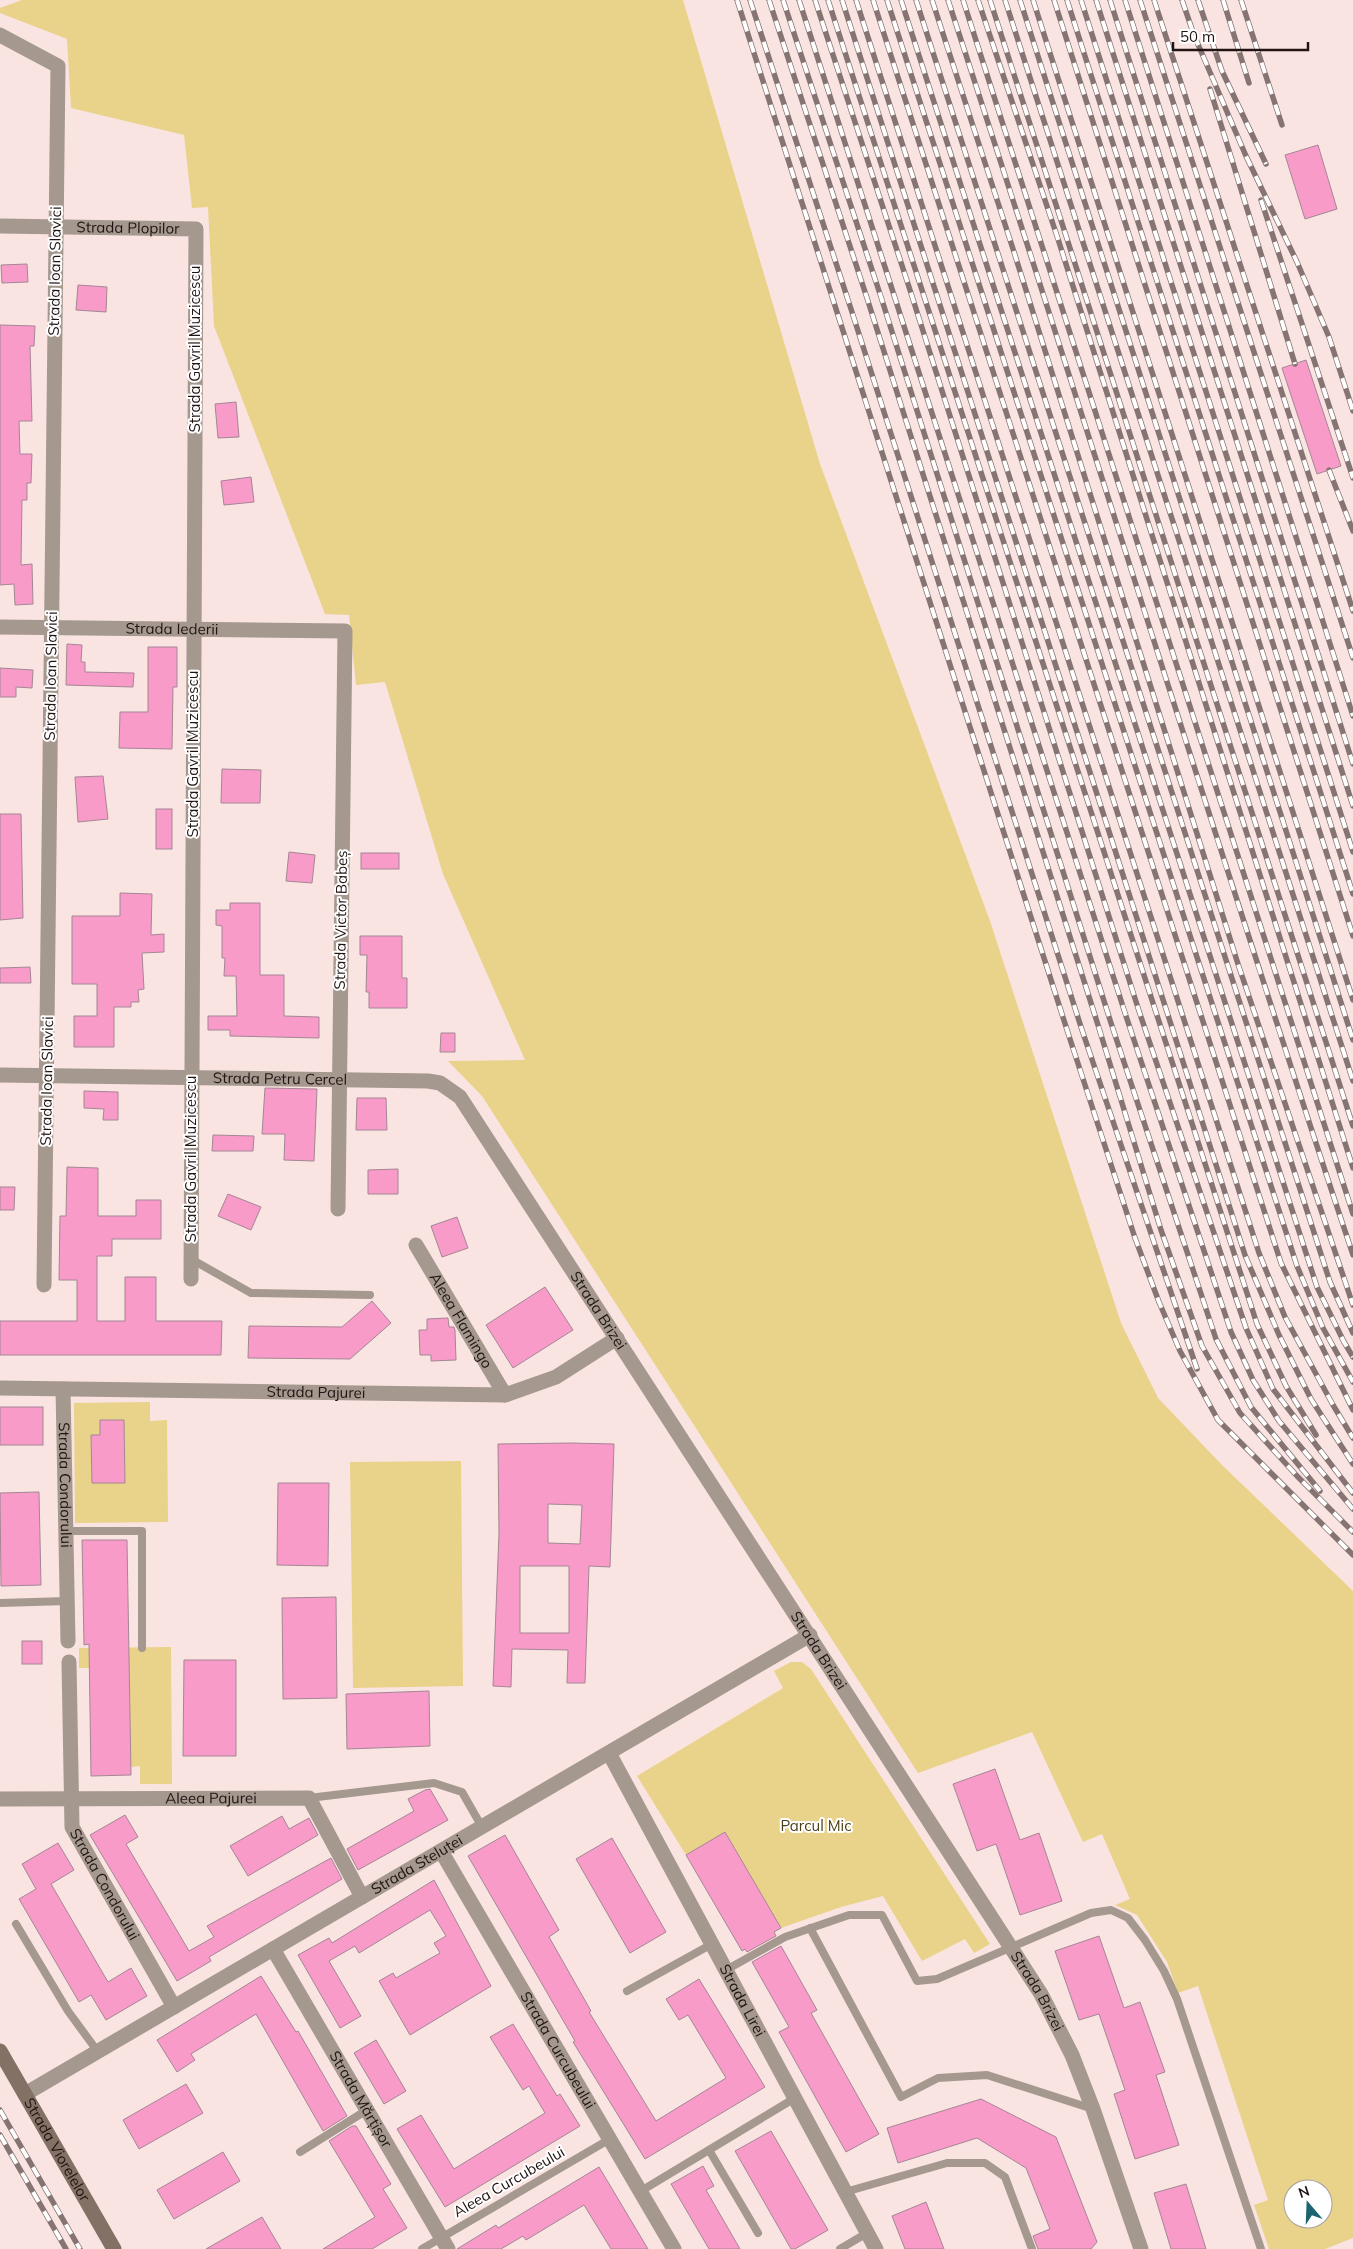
<svg xmlns="http://www.w3.org/2000/svg" width="1353" height="2249" font-family="Mulish,sans-serif">
  <style>
    .green { fill: #e9d289; fill-rule: evenodd }
    .building { fill: #f89bc9; stroke: #a48694; fill-rule: evenodd }
    .lines { fill: none; stroke-linecap: round; stroke-linejoin: round }
    .lane { stroke: #a4988f; stroke-width: 8 }
    .street { stroke: #a4988f; stroke-width: 15 }
    .secondary { stroke: #827164; stroke-width: 15 }
    .rail-casing { stroke: #857472; stroke-width: 5.5 }
    .rail { stroke: #fff; stroke-width: 4; stroke-dasharray: 11; stroke-linecap: butt }
    .labels { text-anchor: middle; stroke-width: 4; stroke-linejoin: round; paint-order: stroke }
    .street-label { font-size: 15px; fill: #211413; stroke: #fff }
    .park-label { font-size: 15px; fill: #4b3f15; stroke: #fff }
  </style>
  <rect width="100%" height="100%" fill="#fae4e2"/>
  <g class="green">
    <path d="M22,0H683L820,464L990,921L1121,1323L1158,1398L1222,1465L1353,1591V2238L1325,2249H1269L1254,2205L1268,2200L1198,1986L1178,1993L1167,1962L1137,1915L1115,1905L1130,1899L1102,1834L1083,1842L1032,1732L918,1773L482,1096L448,1061L525,1060L443,874L385,682L356,685L349,615L325,614L214,326L208,207L192,208L184,135L71,108L67,39L0,13V8ZM1293,2189H1323V2219H1293Z"/>
    <path d="M150,1402V1421L167,1420L168,1522L75,1523L74,1403ZM101,1420H124L125,1483H92L91,1435H100Z"/>
    <path d="M461,1461L463,1686L353,1688L350,1462Z"/>
    <path d="M171,1647L172,1784H140V1766L131,1767L129,1668H79V1648Z"/>
    <path d="M791,1662H802L811,1669L990,1944L974,1953L965,1939L922,1961L883,1896L841,1907L781,1928L725,1832L686,1855L637,1776L783,1688L774,1671Z"/>
  </g>
  <g class="building">
    <path d="M1318,145L1337,209L1305,219L1285,155Z"/>
    <path d="M27,264L28,282L2,283L1,265Z"/>
    <path d="M78,285L107,287L106,312L76,310Z"/>
    <path d="M0,325L35,326L34,346H30L32,421H19L20,454H32L31,483H27V500H22L21,565L32,564L33,604L15,605L14,584L0,585Z"/>
    <path d="M1306,360L1341,466L1317,474L1282,368Z"/>
    <path d="M236,402L239,437L218,438L215,404Z"/>
    <path d="M251,477L254,502L224,505L221,481Z"/>
    <path d="M67,644L82,645L81,662H85V672L134,673L133,687L66,685Z"/>
    <path d="M148,647H177V687H173L172,749L119,748L120,712H148Z"/>
    <path d="M0,668L33,670L32,688L16,687V697H0Z"/>
    <path d="M222,769L261,770L260,803H221Z"/>
    <path d="M103,776L108,819L78,822L75,777Z"/>
    <rect x="156" y="809" width="16" height="40"/>
    <path d="M0,814H21L23,918L0,920Z"/>
    <path d="M289,852L315,855L312,883L286,881Z"/>
    <rect x="361" y="853" width="38" height="16"/>
    <path d="M120,893L152,894L151,935L164,934V952L142,953L144,989L138,990L139,1002H131V1007H114V1047H74V1016H97V984H72V916H120Z"/>
    <path d="M230,903H260V975H284V1016L319,1017V1038L230,1036V1030H208V1016H237L236,976H224L225,958H222V926L216,925V910H230Z"/>
    <path d="M360,936H402V978H407V1008H369V992H366L367,955H360Z"/>
    <path d="M30,967L31,983H0V968Z"/>
    <path d="M441,1033H455V1052H440Z"/>
    <path d="M265,1088L317,1089L314,1161L284,1160L285,1134H262Z"/>
    <path d="M84,1091L118,1092V1120H103L104,1109L84,1108Z"/>
    <path d="M357,1098H386L387,1130H356Z"/>
    <path d="M213,1135L254,1136L253,1151H212Z"/>
    <path d="M67,1167L98,1168V1216H136V1200H161V1239H112V1256H97V1321H125V1277H156V1321H222L221,1355H0V1321H77V1280H59L60,1216H66Z"/>
    <path d="M398,1169V1194H368V1170Z"/>
    <path d="M0,1187H15L14,1210H0Z"/>
    <path d="M228,1194L261,1207L251,1230L218,1216Z"/>
    <path d="M457,1217L468,1248L442,1257L431,1226Z"/>
    <path d="M545,1287L573,1330L513,1368L486,1325Z"/>
    <path d="M372,1301L391,1323L350,1359L248,1358L249,1326L342,1327Z"/>
    <path d="M448,1318L449,1327H454L455,1330L456,1360L431,1361V1355H420L419,1330H427V1319Z"/>
    <rect x="0" y="1407" width="43" height="38"/>
    <path d="M100,1420H124L125,1483H92L91,1435H100Z"/>
    <path d="M570,1443L614,1444L610,1567L589,1566L585,1683H567L568,1650L512,1649L511,1687L493,1686L499,1533L498,1444ZM548,1504L582,1505L580,1544L548,1543ZM520,1566H569V1633H520Z"/>
    <path d="M278,1483H329L328,1566L277,1565Z"/>
    <path d="M39,1492L41,1585L1,1586L0,1493Z"/>
    <path d="M82,1540H127L131,1775L91,1776L89,1644L84,1645Z"/>
    <path d="M336,1597L337,1698L283,1699L282,1598Z"/>
    <rect x="22" y="1641" width="20" height="23"/>
    <path d="M184,1660H236V1756H183Z"/>
    <path d="M429,1691L430,1746L347,1749L346,1694Z"/>
    <path d="M995,1769L1020,1840L1039,1833L1062,1901L1020,1915L996,1844L977,1851L953,1784Z"/>
    <path d="M430,1789L448,1820L358,1870L347,1849L414,1811L408,1799L425,1790Z"/>
    <path d="M125,1815L138,1837L126,1844L189,1951L214,1937L207,1926L331,1858L342,1879L209,1957L211,1961L177,1981L90,1835Z"/>
    <path d="M282,1816L289,1829L309,1818L318,1835L248,1876L230,1846Z"/>
    <path d="M725,1832L781,1928L774,1932L776,1936L747,1952L745,1949L742,1951L686,1855Z"/>
    <path d="M505,1835L559,1930L549,1937L591,2011L589,2012L656,2121L726,2078L688,2015L679,2020L666,1999L699,1979L765,2087L645,2159L573,2042L575,2041L468,1856Z"/>
    <path d="M612,1838L666,1932L630,1953L576,1859Z"/>
    <path d="M58,1843L74,1870L51,1884L108,1982L131,1968L147,1996L106,2020L91,1995L79,2002L19,1899L36,1889L22,1864Z"/>
    <path d="M434,1880L491,1986L410,2035L379,1981L393,1973L396,1978L440,1953L434,1943L446,1936L430,1910L359,1953L355,1946L329,1961L361,2016L340,2028L298,1955L329,1938L332,1943Z"/>
    <path d="M1099,1936L1124,2008L1140,2002L1165,2072L1156,2075L1179,2145L1135,2159L1114,2094L1125,2090L1099,2014L1079,2020L1055,1951Z"/>
    <path d="M781,1946L817,2010L811,2013L879,2134L846,2152L779,2032L789,2027L752,1962Z"/>
    <path d="M261,1976L296,2032L298,2031L347,2116L323,2131L256,2014L191,2054L195,2060L177,2072L157,2040Z"/>
    <path d="M513,2024L557,2096L560,2094L580,2126L445,2207L397,2129L421,2115L454,2169L545,2113L529,2086L523,2090L490,2037Z"/>
    <path d="M376,2040L406,2091L384,2104L354,2053Z"/>
    <path d="M186,2084L203,2113L139,2149L123,2120Z"/>
    <path d="M981,2099L1056,2137L1097,2242L1091,2249H1038L1033,2236L1050,2229L1026,2168L977,2138L898,2163L887,2128Z"/>
    <path d="M352,2126H356L391,2184L383,2189L407,2228L372,2249H323L375,2217L329,2141Z"/>
    <path d="M771,2131L828,2230L795,2249H791L735,2151Z"/>
    <path d="M223,2152L240,2181L174,2219L157,2190Z"/>
    <path d="M703,2166L714,2186L706,2190L740,2249H709L671,2184Z"/>
    <path d="M599,2167L648,2249H611L584,2205L526,2240L523,2236L501,2249H457L496,2225L498,2228Z"/>
    <path d="M1186,2184L1206,2249H1171L1154,2193Z"/>
    <path d="M926,2202L944,2249H905L892,2216Z"/>
    <path d="M262,2217L281,2249H206Z"/>
  </g>
  <g class="lines">
    <g class="lane">
      <path d="M191,1259L251,1293L370,1295"/>
      <path d="M66,1531H142V1648"/>
      <path d="M0,1603L67,1601"/>
      <path d="M309,1798L434,1783L462,1792L482,1827"/>
      <path d="M16,1924L68,2011L98,2052"/>
      <path d="M810,1928L901,2097L938,2078L987,2075L1093,2109"/>
      <path d="M726,1970L785,1937L849,1915H882L917,1981L937,1979L1091,1913L1111,1910L1128,1918L1145,1940L1164,1971L1177,1999L1261,2249"/>
      <path d="M627,1991L712,1944"/>
      <path d="M709,2150L758,2233"/>
      <path d="M300,2152L367,2110"/>
      <path d="M641,2191L795,2098"/>
      <path d="M845,2192L947,2163H985L1005,2177L1032,2249"/>
      <path d="M422,2249L610,2139"/>
      <path d="M840,2249L867,2233"/>
    </g>
    <g class="street">
      <path d="M0,35L58,66L44,1285"/>
      <path id="s1" d="M0,226L196,229L191,1279"/>
      <path id="s2" d="M0,627L345,631L338,1209"/>
      <path id="s3" d="M0,1075L428,1081L440,1083L460,1097L1041,1994L1072,2055L1093,2109L1141,2249"/>
      <path id="s4" d="M416,1245L505,1395"/>
      <path id="s5" d="M0,1388L505,1395L556,1377L617,1338"/>
      <path id="s6" d="M63,1389L68,1641"/>
      <path id="s7" d="M69,1662L72,1827L174,2007"/>
      <path id="s8" d="M609,1753L876,2249"/>
      <path id="s9" d="M0,1799L309,1798L362,1897"/>
      <path id="s10" d="M441,1851L674,2249"/>
      <path id="s11" d="M273,1949L448,2249"/>
      <path id="s12" d="M25,2094L810,1635"/>
    </g>
    <path class="secondary" id="s13" d="M0,2051L114,2249"/>
    <g class="rail-casing">
      <g id="rail">
        <path d="M737,0L1069,1036L1135,1238L1159,1302L1180,1351L1218,1420L1353,1555"/>
        <path d="M750,0L851,309L1082,1030L1197,1369"/>
        <path d="M769,0L867,298L1098,1025L1161,1230L1202,1346L1240,1413L1297,1476L1353,1532"/>
        <path d="M783,0L881,297L1111,1023L1216,1339L1251,1407L1320,1491"/>
        <path d="M799,0L1126,1016L1231,1332L1253,1380L1279,1421L1353,1509"/>
        <path d="M815,0L910,290L1139,1011L1246,1328L1273,1389L1353,1493"/>
        <path d="M828,0L1257,1324L1286,1386L1316,1435"/>
        <path d="M842,0L1245,1255L1279,1335L1311,1399L1353,1464"/>
        <path d="M856,0L1259,1253L1285,1317L1333,1405L1353,1438"/>
        <path d="M873,0L1281,1263L1353,1410"/>
        <path d="M887,0L1297,1266L1323,1328L1353,1382"/>
        <path d="M901,0L1317,1287L1344,1342L1353,1357"/>
        <path d="M916,0L1330,1282L1353,1333"/>
        <path d="M932,0L1014,252L1238,964L1353,1305"/>
        <path d="M948,0C1085,418 1214,838 1353,1255"/>
        <path d="M963,0L1353,1214"/>
        <path d="M978,0L1058,239L1353,1168"/>
        <path d="M990,0L1353,1126"/>
        <path d="M1005,0L1353,1081"/>
        <path d="M1020,0L1353,1040"/>
        <path d="M1033,0L1353,1000"/>
        <path d="M1054,0L1353,936"/>
        <path d="M1067,0L1353,894"/>
        <path d="M1081,0L1353,852"/>
        <path d="M1096,0L1353,806"/>
        <path d="M1110,0L1353,764"/>
        <path d="M1125,0L1353,716"/>
        <path d="M1140,0L1353,658"/>
        <path d="M1154,0L1353,611"/>
        <path d="M1182,0L1196,41"/>
        <path d="M1198,0L1222,71L1266,164"/>
        <path d="M1223,0L1249,83"/>
        <path d="M1241,0L1282,125"/>
        <path d="M1194,35L1246,156L1297,262L1329,337L1353,411"/>
        <path d="M1210,89L1295,364"/>
        <path d="M1261,200L1353,478"/>
        <path d="M1329,470L1353,531"/>
        <path d="M0,2110L80,2249"/>
        <path d="M0,2135L66,2249"/>
      </g>
    </g>
    <use href="#rail" class="rail"/>
  </g>
  <g class="labels">
    <g class="street-label">
      <text dy="5" stroke="none"><textPath href="#s1" startOffset="128">Strada Plopilor</textPath></text>
      <text transform="translate(55 271) rotate(-89)" y="5">Strada Ioan Slavici</text>
      <text transform="translate(195 349) rotate(-90)" y="5">Strada Gavril Muzicescu</text>
      <text dy="5" stroke="none"><textPath href="#s2" startOffset="172">Strada Iederii</textPath></text>
      <text transform="translate(51 676) rotate(-89)" y="5">Strada Ioan Slavici</text>
      <text transform="translate(193 754) rotate(-90)" y="5">Strada Gavril Muzicescu</text>
      <text transform="translate(341 920) rotate(-89)" y="5">Strada Victor Babeș</text>
      <text dy="5" stroke="none"><textPath href="#s3" startOffset="280">Strada Petru Cercel</textPath></text>
      <text transform="translate(47 1081) rotate(-89)" y="5">Strada Ioan Slavici</text>
      <text transform="translate(191 1159) rotate(-90)" y="5">Strada Gavril Muzicescu</text>
      <text dy="5" stroke="none"><textPath href="#s3" startOffset="719">Strada Brizei</textPath></text>
      <text dy="5" stroke="none"><textPath href="#s4" startOffset="88">Aleea Flamingo</textPath></text>
      <text dy="5" stroke="none"><textPath href="#s5" startOffset="316">Strada Pajurei</textPath></text>
      <text dy="5" stroke="none"><textPath href="#s6" startOffset="96">Strada Condorului</textPath></text>
      <text dy="5" stroke="none"><textPath href="#s3" startOffset="1124">Strada Brizei</textPath></text>
      <text dy="5" stroke="none"><textPath href="#s9" startOffset="211">Aleea Pajurei</textPath></text>
      <text dy="5" stroke="none"><textPath href="#s12" startOffset="454">Strada Steluței</textPath></text>
      <text dy="5" stroke="none"><textPath href="#s7" startOffset="231">Strada Condorului</textPath></text>
      <text dy="5" stroke="none"><textPath href="#s3" startOffset="1529">Strada Brizei</textPath></text>
      <text dy="5" stroke="none"><textPath href="#s8" startOffset="281">Strada Lirei</textPath></text>
      <text dy="5" stroke="none"><textPath href="#s10" startOffset="231">Strada Curcubeului</textPath></text>
      <text dy="5" stroke="none"><textPath href="#s11" startOffset="174">Strada Mărțișor</textPath></text>
      <text dy="5" stroke="none"><textPath href="#s13" startOffset="114">Strada Viorelelor</textPath></text>
      <text transform="translate(509 2182) rotate(-30)" y="5">Aleea Curcubeului</text>
    </g>
    <g class="park-label">
      <text x="816" y="1831">Parcul Mic</text>
    </g>
  </g>
  <g transform="translate(1308 2204) rotate(341)"><circle r="24" fill="#ffffff" stroke="#a6a1a1"/>
  <path d="M0-4L9 19L0 12L-9 19Z" fill="#1b6571"/>
  <text y="-8" font-size="14" font-weight="bold" text-anchor="middle" fill="#211413">N</text>
  </g>
  <path d="M1173 42v8h135v-8" fill="none" stroke="#211413" stroke-width="2.5"/>
  <text x="1180" y="42" font-size="15" fill="#211413" stroke="#ffffff" stroke-width="4" paint-order="stroke">50 m</text>
</svg>
